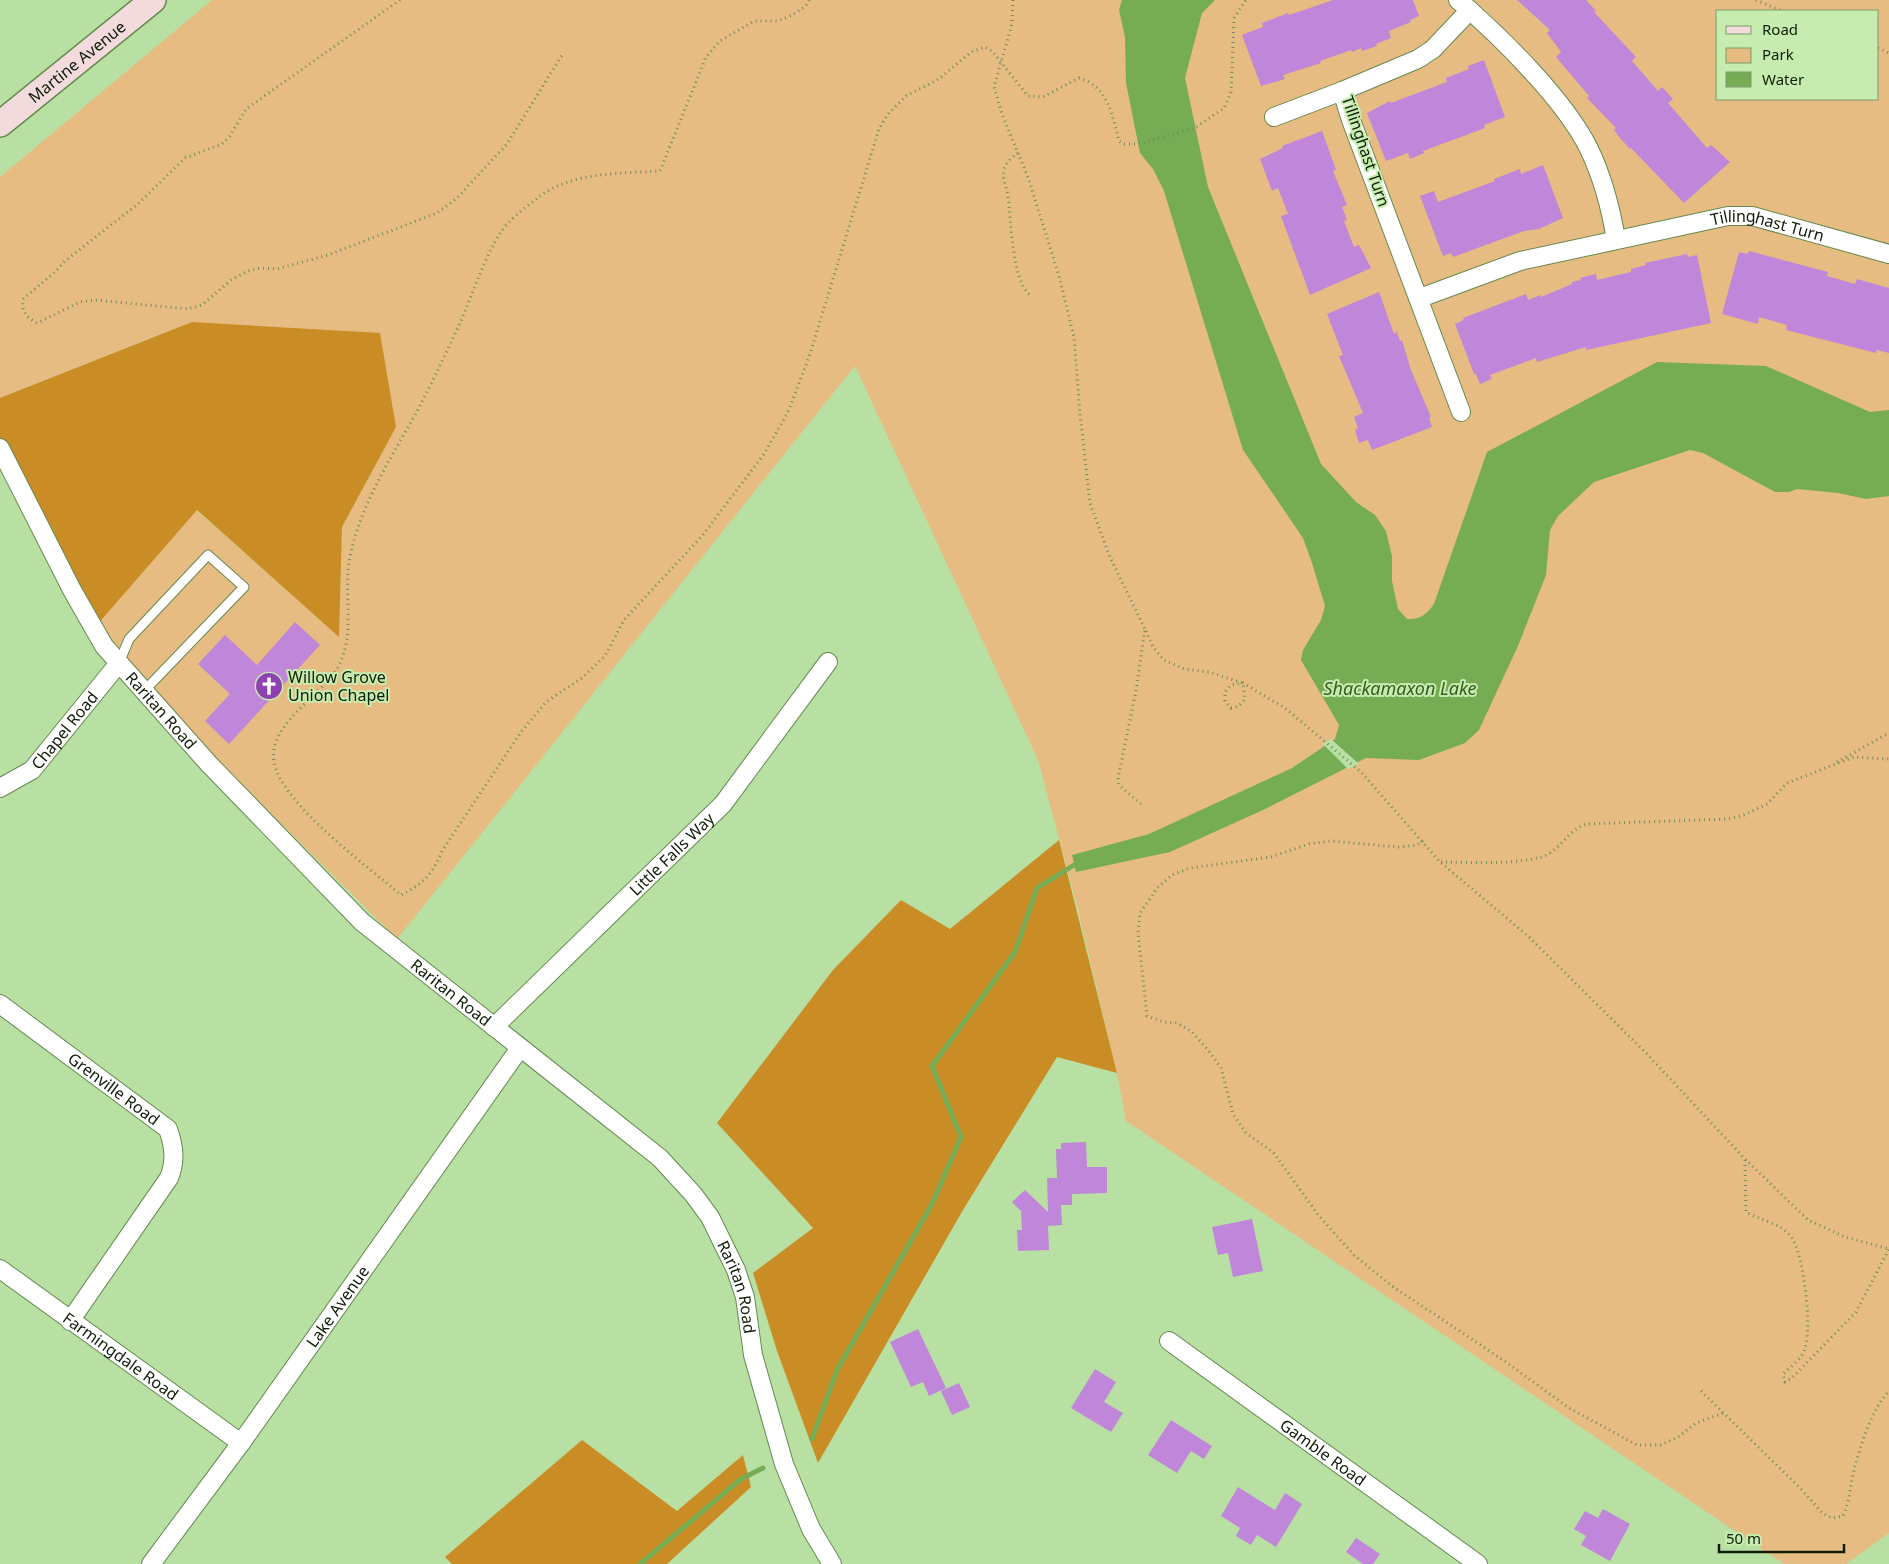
<svg xmlns="http://www.w3.org/2000/svg" width="1889" height="1564" font-family="'Noto Sans',sans-serif">
  <style>
    .green { fill: #e7bc82; fill-rule: evenodd }
    .forest { fill: #ca8c25 }
    .water { fill: #76ac53 }
    .pier { fill: #b9e0a3 }
    .lines { fill: none; stroke-linecap: round; stroke-linejoin: round }
    .stream { stroke: #76ac53; stroke-width: 5 }
    .building { fill: #bf86da }
    .lane-casing { stroke: #658950; stroke-width: 11 }
    .street-casing { stroke: #658950; stroke-width: 20 }
    .secondary-casing { stroke: #658950; stroke-width: 28 }
    .path { stroke: #6e8a5e; stroke-width: 3; stroke-dasharray: 1 4; stroke-linecap: butt }
    .lane { stroke: #fff; stroke-width: 9 }
    .street { stroke: #fff; stroke-width: 18 }
    .secondary { stroke: #f3dbdd; stroke-width: 25 }
    .labels { text-anchor: middle; stroke-width: 4; stroke-linejoin: round; paint-order: stroke }
    .street-label { font-size: 16px; fill: #0f1d06; stroke: #c6edaf }
    .poi-label { font-size: 16px; fill: #0f1d06; stroke: #c6edaf; text-anchor: start }
    .water-label { font-size: 18px; font-style: italic; fill: #385b1e; stroke: #c6edaf }
  </style>
  <rect width="100%" height="100%" fill="#b9e0a3"/>
  <path class="green" d="M212,0H1889V1533L1846,1564H1784L1126,1121L1117,1073L1078,910L1038,760L855,366L397,939L90,633L196,510L339,636L342,527L396,427L192,322L0,398V177ZM1718,11H1878V99H1718Z"/>
  <g class="forest">
    <path d="M192,322L380,333L396,427L342,527L339,637L197,510L90,633L0,440V398Z"/>
    <path d="M1059,840L1117,1073L1057,1057L963,1210L818,1463L777,1351L753,1273L813,1228L717,1123L833,970L901,900L950,929Z"/>
    <path d="M582,1440L677,1511L743,1455L751,1487L667,1564H452L445,1557Z"/>
  </g>
  <path class="water" d="M1122,0H1215L1202,13L1185,78L1208,187L1321,464L1356,502L1375,515L1386,531L1392,556V581L1398,609L1407,619C1420,620 1427,614 1434,604L1487,452L1657,362L1766,366L1870,412L1889,410V496L1866,499L1838,493L1797,489L1789,492H1775L1703,453L1690,450L1594,482L1558,516L1550,530L1546,575L1518,646L1479,730L1465,743L1419,760L1366,758L1263,810L1170,852L1076,872L1072,855L1149,834L1292,768L1335,739L1339,725L1301,660L1303,650L1321,620L1325,606L1312,563L1303,538L1243,450L1164,191L1153,169L1140,153L1126,83L1125,37L1119,10Z"/>
  <path class="pier" d="M1331,739L1359,764L1348,769L1323,744Z"/>
  <g class="lines">
    <g class="stream">
      <path d="M812,1439L837,1370L932,1204L961,1137L932,1066L1015,952L1037,888L1074,865"/>
      <path d="M640,1564L741,1479L763,1468"/>
    </g>
  </g>
  <g class="building">
    <path d="M1333,0H1413L1419,16L1410,20L1411,22L1389,31L1391,38L1376,44L1377,46L1362,51L1361,48L1352,52L1351,50L1320,61L1321,63L1283,75L1285,79L1261,86L1242,35L1263,27L1262,23L1288,13L1289,15Z"/>
    <path d="M1517,0H1586L1596,11L1594,12L1636,57L1632,61L1658,91L1662,87L1673,99L1668,103L1707,148L1711,145L1730,162L1684,203L1631,148L1630,149L1620,138L1614,130L1616,128L1587,98L1589,96L1556,57L1561,52L1547,33L1550,30Z"/>
    <path d="M1484,60L1505,117L1484,125L1485,128L1423,151L1424,153L1410,159L1408,153L1386,161L1367,113L1390,101L1391,103L1447,82L1446,78L1469,69L1468,66Z"/>
    <path d="M1322,131L1336,170L1333,171L1347,205L1342,207L1347,220L1344,221L1354,247L1359,245L1371,268L1310,295L1281,216L1288,214L1278,188L1272,191L1260,159L1283,148L1282,146Z"/>
    <path d="M1543,165L1563,218L1539,229L1524,231L1453,257L1451,253L1443,256L1420,196L1434,191L1438,202L1495,181L1494,179L1520,169L1521,174Z"/>
    <path d="M1749,251L1828,272L1827,276L1855,284L1857,279L1889,288V353L1877,350L1876,353L1786,330L1787,325L1759,317L1758,324L1722,314L1739,252L1748,254Z"/>
    <path d="M1687,254L1688,257L1697,255L1711,323L1586,350V347L1537,362L1536,358L1490,375L1492,379L1480,384L1476,374H1474L1455,324L1464,320L1463,318L1526,294L1528,300L1540,295L1541,297L1572,284V282L1581,280L1580,278L1596,274L1597,280L1631,272V269L1646,265L1645,263Z"/>
    <path d="M1379,292L1394,334L1397,332L1400,341L1402,340L1411,370L1431,417L1429,418L1432,427L1372,450L1368,440L1359,443L1355,430L1358,428L1354,417L1363,413L1339,356L1343,355L1327,314Z"/>
    <path d="M295,622L320,645L229,744L205,721L230,694L198,664L225,635L257,665Z"/>
    <path d="M1086,1142L1087,1167H1107V1193L1072,1194V1205H1061L1062,1225L1048,1226L1049,1250L1018,1251L1017,1230H1022L1021,1211L1012,1202L1025,1190L1048,1212L1047,1178H1057L1056,1149H1061V1143Z"/>
    <path d="M1252,1219L1263,1271L1233,1277L1228,1253L1218,1255L1212,1227Z"/>
    <path d="M918,1329L946,1388L929,1396L923,1382L911,1387L890,1342Z"/>
    <path d="M1095,1369L1116,1382L1104,1402L1123,1413L1111,1432L1071,1408Z"/>
    <path d="M959,1383L970,1407L952,1415L941,1391Z"/>
    <path d="M1171,1420L1212,1446L1204,1459L1191,1451L1177,1473L1148,1455Z"/>
    <path d="M1238,1487L1275,1510L1285,1493L1302,1504L1276,1547L1257,1535L1251,1545L1236,1536L1240,1528L1221,1516Z"/>
    <path d="M1603,1509L1630,1524L1610,1561L1581,1545L1586,1536L1574,1529L1585,1511L1598,1518Z"/>
    <path d="M1356,1538L1380,1554L1373,1564H1363L1346,1552Z"/>
  </g>
  <g class="lines">
    <g class="lane-casing">
      <path id="lane" d="M119,663L129,639L208,555L244,587L144,691"/>
    </g>
    <g class="street-casing">
      <g id="street">
        <path d="M1458,0C1500,36 1565,100 1589,149C1603,178 1611,209 1616,240"/>
        <path d="M1274,117L1342,91"/>
        <path id="s1" d="M1420,298L1520,261L1728,216H1752L1889,254"/>
        <path d="M1461,412L1351,120L1342,91L1418,59L1433,49L1470,10"/>
        <path id="s2" d="M0,448L72,590L104,646L208,763L362,922L660,1158L693,1194L710,1217L736,1270L745,1297L753,1355L784,1464L811,1529L832,1564"/>
        <path id="s3" d="M0,788L32,770L119,663"/>
        <path id="s4" d="M0,1004L168,1129C174,1146 176,1161 169,1178L70,1321"/>
        <path id="s5" d="M494,1027L723,804L828,662"/>
        <path id="s6" d="M0,1269L241,1443"/>
        <path id="s7" d="M1169,1341L1478,1564"/>
        <path id="s8" d="M151,1564L241,1443L520,1048"/>
      </g>
    </g>
    <g class="secondary-casing">
      <g id="secondary">
        <path id="s9" d="M0,124L153,0"/>
      </g>
    </g>
    <g class="path">
      <path d="M400,0L246,109L230,136L222,144L185,158L138,204L65,261L55,272L23,299C21,311 27,318 37,323L80,302L95,300L188,309L202,305L231,280L248,271L261,268L277,269L328,255L437,213L456,199L507,144L562,55"/>
      <path d="M809,0L806,6L792,15L778,21H754L720,41L706,57L660,171C619,174 576,171 540,196C526,207 508,220 499,235C480,267 470,303 454,336C440,365 427,394 411,422C387,464 360,508 350,557C343,591 355,628 341,661C328,693 267,722 274,762C281,803 368,867 401,895C424,883 432,875 442,851L521,732L546,702L582,678L605,656L624,620L702,536L764,454L788,412L809,357L879,129L888,114L906,96L939,79L971,52L985,47L992,51L1028,96L1043,97L1079,78C1108,86 1112,115 1119,141L1124,144H1138L1195,128L1224,108L1231,92L1234,18L1246,0"/>
      <path d="M1013,0L1012,24L994,87L1002,114L1029,180L1059,276L1074,337L1080,414L1090,503L1109,555L1145,629"/>
      <path d="M1756,0L1782,11"/>
      <path d="M1878,48L1889,53"/>
      <path d="M1018,153C1012,157 1005,163 1004,170C1002,180 1007,187 1008,196C1011,220 1012,281 1030,295"/>
      <path d="M1837,762L1889,733"/>
      <path d="M1141,804L1119,785L1118,778L1136,691L1145,629L1153,647L1164,660L1184,669L1209,672L1243,683L1245,699L1239,706L1231,708L1225,701V692L1231,685L1243,683L1285,708L1361,772L1440,862L1528,936L1645,1052L1745,1159L1808,1220L1845,1237L1889,1249"/>
      <path d="M1423,841L1417,845L1399,847L1330,841L1309,844L1271,857L1190,868L1172,875L1158,887L1140,913L1138,933L1147,1016L1164,1022L1177,1023L1191,1031L1209,1051L1221,1068L1233,1114L1246,1133L1273,1152L1319,1216L1354,1255L1392,1286L1506,1362L1569,1408L1637,1445H1661L1678,1437L1696,1423L1723,1413"/>
      <path d="M1441,862C1466,862 1530,866 1550,853C1563,844 1570,830 1586,824L1727,819L1744,815L1767,804L1787,783L1854,757L1889,759"/>
      <path d="M1745,1160L1746,1212C1761,1221 1782,1223 1792,1238C1804,1256 1812,1327 1805,1348C1803,1358 1790,1367 1783,1374L1785,1382L1792,1378L1856,1312L1889,1249"/>
      <path d="M1701,1391L1802,1490L1822,1513L1832,1518L1843,1516C1850,1501 1850,1486 1854,1470C1861,1444 1871,1411 1889,1391"/>
    </g>
    <use href="#lane" class="lane"/>
    <use href="#street" class="street"/>
    <use href="#secondary" class="secondary"/>
  </g>
  <defs>
    <g id="church-disc" transform="scale(1.4375)"><circle r="9.5" fill="#8f40b1" stroke="#c6edaf"/><path d="M-1.2-6h2.4v3.5h3.3v2.4h-3.3V6h-2.4V-.1h-3.3v-2.4h3.3Z" fill="#fff"/></g>
  </defs>
  <g fill-rule="evenodd">
    <use href="#church-disc" x="269" y="686"/>
  </g>
  <g class="labels">
    <g class="street-label">
      <text dy="6" stroke="none"><textPath href="#s9" startOffset="99">Martine Avenue</textPath></text>
      <text transform="translate(1366 151) rotate(71)" y="6">Tillinghast Turn</text>
      <text dy="6" stroke="none"><textPath href="#s1" startOffset="360">Tillinghast Turn</textPath></text>
      <text dy="6" stroke="none"><textPath href="#s2" startOffset="310">Raritan Road</textPath></text>
      <text dy="6" stroke="none"><textPath href="#s3" startOffset="88">Chapel Road</textPath></text>
      <text dy="6" stroke="none"><textPath href="#s5" startOffset="248">Little Falls Way</textPath></text>
      <text dy="6" stroke="none"><textPath href="#s2" startOffset="715">Raritan Road</textPath></text>
      <text dy="6" stroke="none"><textPath href="#s4" startOffset="142">Grenville Road</textPath></text>
      <text dy="6" stroke="none"><textPath href="#s2" startOffset="1135">Raritan Road</textPath></text>
      <text dy="6" stroke="none"><textPath href="#s8" startOffset="318">Lake Avenue</textPath></text>
      <text dy="6" stroke="none"><textPath href="#s6" startOffset="149">Farmingdale Road</textPath></text>
      <text dy="6" stroke="none"><textPath href="#s7" startOffset="190">Gamble Road</textPath></text>
    </g>
    <g class="poi-label">
      <text x="288" y="683">Willow Grove<tspan x="288" dy="18">Union Chapel</tspan></text>
    </g>
    <g class="water-label">
      <text x="1400" y="695">Shackamaxon Lake</text>
    </g>
  </g>
  <rect x="1716" y="10" width="162" height="90" fill="#c6edaf" stroke="#7d9a6b"/>
  <rect x="1726" y="26" width="25" height="8" fill="#f3dbdd" stroke="#7d9a6b"/>
  <text x="1762" y="35" font-size="15" fill="#0f1d06">Road</text>
  <rect x="1726" y="48" width="25" height="15" fill="#e7bc82" stroke="#7d9a6b"/>
  <text x="1762" y="60" font-size="15" fill="#0f1d06">Park</text>
  <rect x="1726" y="72" width="25" height="15" fill="#76ac53" stroke="#7d9a6b"/>
  <text x="1762" y="85" font-size="15" fill="#0f1d06">Water</text>
  <path d="M1719 1544v8h125v-8" fill="none" stroke="#0f1d06" stroke-width="2.5"/>
  <text x="1726" y="1544" font-size="15" fill="#0f1d06" stroke="#c6edaf" stroke-width="4" paint-order="stroke">50 m</text>
</svg>
